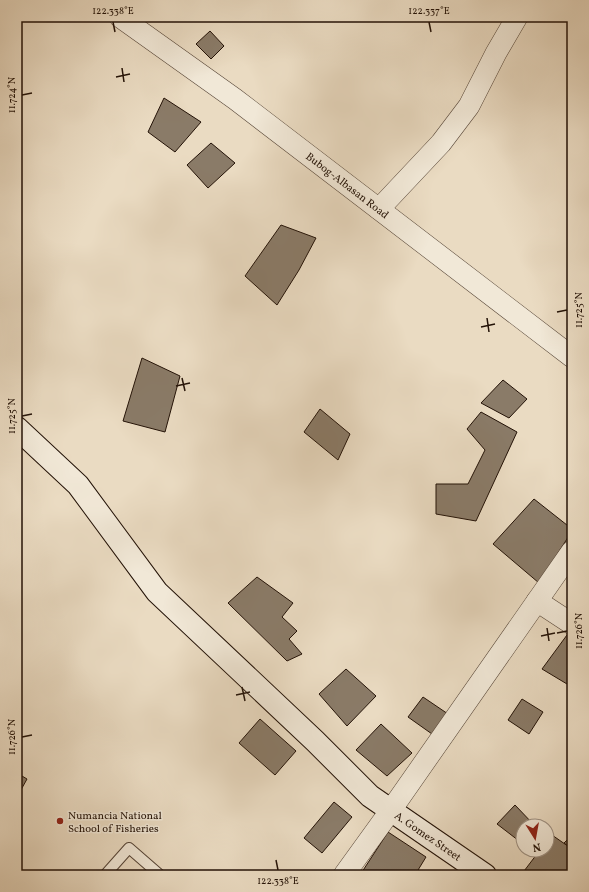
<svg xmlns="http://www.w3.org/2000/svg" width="589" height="892" font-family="Vollkorn,serif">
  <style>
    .building { fill: #8a7b68; stroke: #231207 }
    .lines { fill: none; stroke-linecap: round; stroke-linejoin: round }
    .lane-casing { stroke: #554436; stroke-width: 12 }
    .street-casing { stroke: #554436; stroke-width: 22 }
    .secondary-casing { stroke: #231207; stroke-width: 24 }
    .lane { stroke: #f1e8d7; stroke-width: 10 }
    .street { stroke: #f1e8d7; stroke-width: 21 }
    .secondary { stroke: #f1e8d7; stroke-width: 22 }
    .ticks { fill: none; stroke: #231207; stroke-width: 1.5 }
    .poi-dot { fill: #8f2418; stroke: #f1e8d7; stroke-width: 1.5 }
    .labels { text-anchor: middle; stroke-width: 3; stroke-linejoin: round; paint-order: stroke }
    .street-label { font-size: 11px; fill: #231207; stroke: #f1e8d7 }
    .poi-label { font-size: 11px; fill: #231207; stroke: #f1e8d7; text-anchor: start }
    .neatline { fill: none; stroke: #231207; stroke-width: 1.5 }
    .ticks-label { font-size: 10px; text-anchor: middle; fill: #231207 }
  </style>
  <rect width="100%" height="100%" fill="#eadbc2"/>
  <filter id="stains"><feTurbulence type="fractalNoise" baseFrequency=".005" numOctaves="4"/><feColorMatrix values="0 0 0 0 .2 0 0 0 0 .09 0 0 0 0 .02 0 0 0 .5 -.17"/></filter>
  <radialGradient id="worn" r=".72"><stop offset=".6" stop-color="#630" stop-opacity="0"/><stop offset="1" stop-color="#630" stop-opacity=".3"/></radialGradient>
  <g class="building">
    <path d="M210,31L224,46L211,59L196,44Z"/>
    <path d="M164,98L201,122L175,152L148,132Z"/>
    <path d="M211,143L235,163L208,188L187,165Z"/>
    <path d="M281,225L316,238L299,270L277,305L245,276Z"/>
    <path d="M142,358L180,376L165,432L123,421Z"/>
    <path d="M503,380L527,399L509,418L481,403Z"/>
    <path d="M320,409L350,434L338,460L304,432Z"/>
    <path d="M481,412L517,432L476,521L436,514V484H468L485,450L467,429Z"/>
    <path d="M534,499L572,529V531L539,583L493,544Z"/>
    <path d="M257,577L293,603L282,617L297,631L289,639L302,654L287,661L228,603Z"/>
    <path d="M567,635L572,638V687L542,669Z"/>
    <path d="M346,669L376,696L347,726L319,694Z"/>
    <path d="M423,697L451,716L432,734L408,717Z"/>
    <path d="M522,699L543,712L529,734L508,720Z"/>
    <path d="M260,719L296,751L275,775L239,743Z"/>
    <path d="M381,724L412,753L387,776L356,750Z"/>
    <path d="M17,773L27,779L17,797Z"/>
    <path d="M334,802L352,817L322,853L304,838Z"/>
    <path d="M515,805L535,826H523V844L497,824Z"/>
    <path d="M388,832L426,857L415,875H360Z"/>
    <path d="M552,835L572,849V875H521L540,850H547V841Z"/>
    <path d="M572,835V849L564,843Z"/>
  </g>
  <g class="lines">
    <g class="lane-casing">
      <path id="lane" d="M105,875L129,848L160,875"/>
    </g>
    <g class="street-casing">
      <g id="street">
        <path id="s1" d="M120,17L235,99L572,357"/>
        <path d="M379,209L441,143L469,106L496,53L517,17"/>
        <path d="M537,601L572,624"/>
        <path d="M344,875L391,810L572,551"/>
      </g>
    </g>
    <g class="secondary-casing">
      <g id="secondary">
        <path id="s2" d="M17,428L78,485L157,592L315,741L370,796L485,875"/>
      </g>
    </g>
    <use href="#lane" class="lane"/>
    <use href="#street" class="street"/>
    <use href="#secondary" class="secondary"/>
  </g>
  <path class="ticks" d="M113,22L115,32M429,22L431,32M122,68L124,82M116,77L130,74M22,95L32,93M557,312L567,310M487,318L489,332M481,327L495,324M182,378L185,391M176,386L190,383M22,416L32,414M547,628L549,641M557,633L567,631M541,636L555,633M242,687L245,701M236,695L250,692M22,737L32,735M276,860L278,870"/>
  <circle class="poi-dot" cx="60" cy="821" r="4"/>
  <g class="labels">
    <g class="street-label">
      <text dy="4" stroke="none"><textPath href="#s1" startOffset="283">Bubog-Albasan Road</textPath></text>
      <text dy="4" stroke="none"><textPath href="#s2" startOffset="582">A. Gomez Street</textPath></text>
    </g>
    <g class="poi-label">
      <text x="68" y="819">Numancia National<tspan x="68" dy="13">School of Fisheries</tspan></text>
    </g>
  </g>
  <rect width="589" height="892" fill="none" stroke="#eadbc2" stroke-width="44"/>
  <g transform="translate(535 838) rotate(169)"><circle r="19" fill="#f1e8d7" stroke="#9f9284"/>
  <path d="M0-3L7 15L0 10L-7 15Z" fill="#8f2418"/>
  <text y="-6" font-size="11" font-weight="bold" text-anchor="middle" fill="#231207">N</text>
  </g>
  <rect x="22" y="22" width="545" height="848" class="neatline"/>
  <g class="ticks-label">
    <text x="113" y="14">122.338°E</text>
    <text x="429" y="14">122.337°E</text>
    <text transform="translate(11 95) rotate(-90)" y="4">11.724°N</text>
    <text transform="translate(578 310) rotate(-90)" y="4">11.725°N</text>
    <text transform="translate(11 416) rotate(-90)" y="4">11.725°N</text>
    <text transform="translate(578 631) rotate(-90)" y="4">11.726°N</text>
    <text transform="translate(11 737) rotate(-90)" y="4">11.726°N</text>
    <text x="278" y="884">122.338°E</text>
  </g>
  <rect width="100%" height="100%" filter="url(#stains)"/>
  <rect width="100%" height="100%" fill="url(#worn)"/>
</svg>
